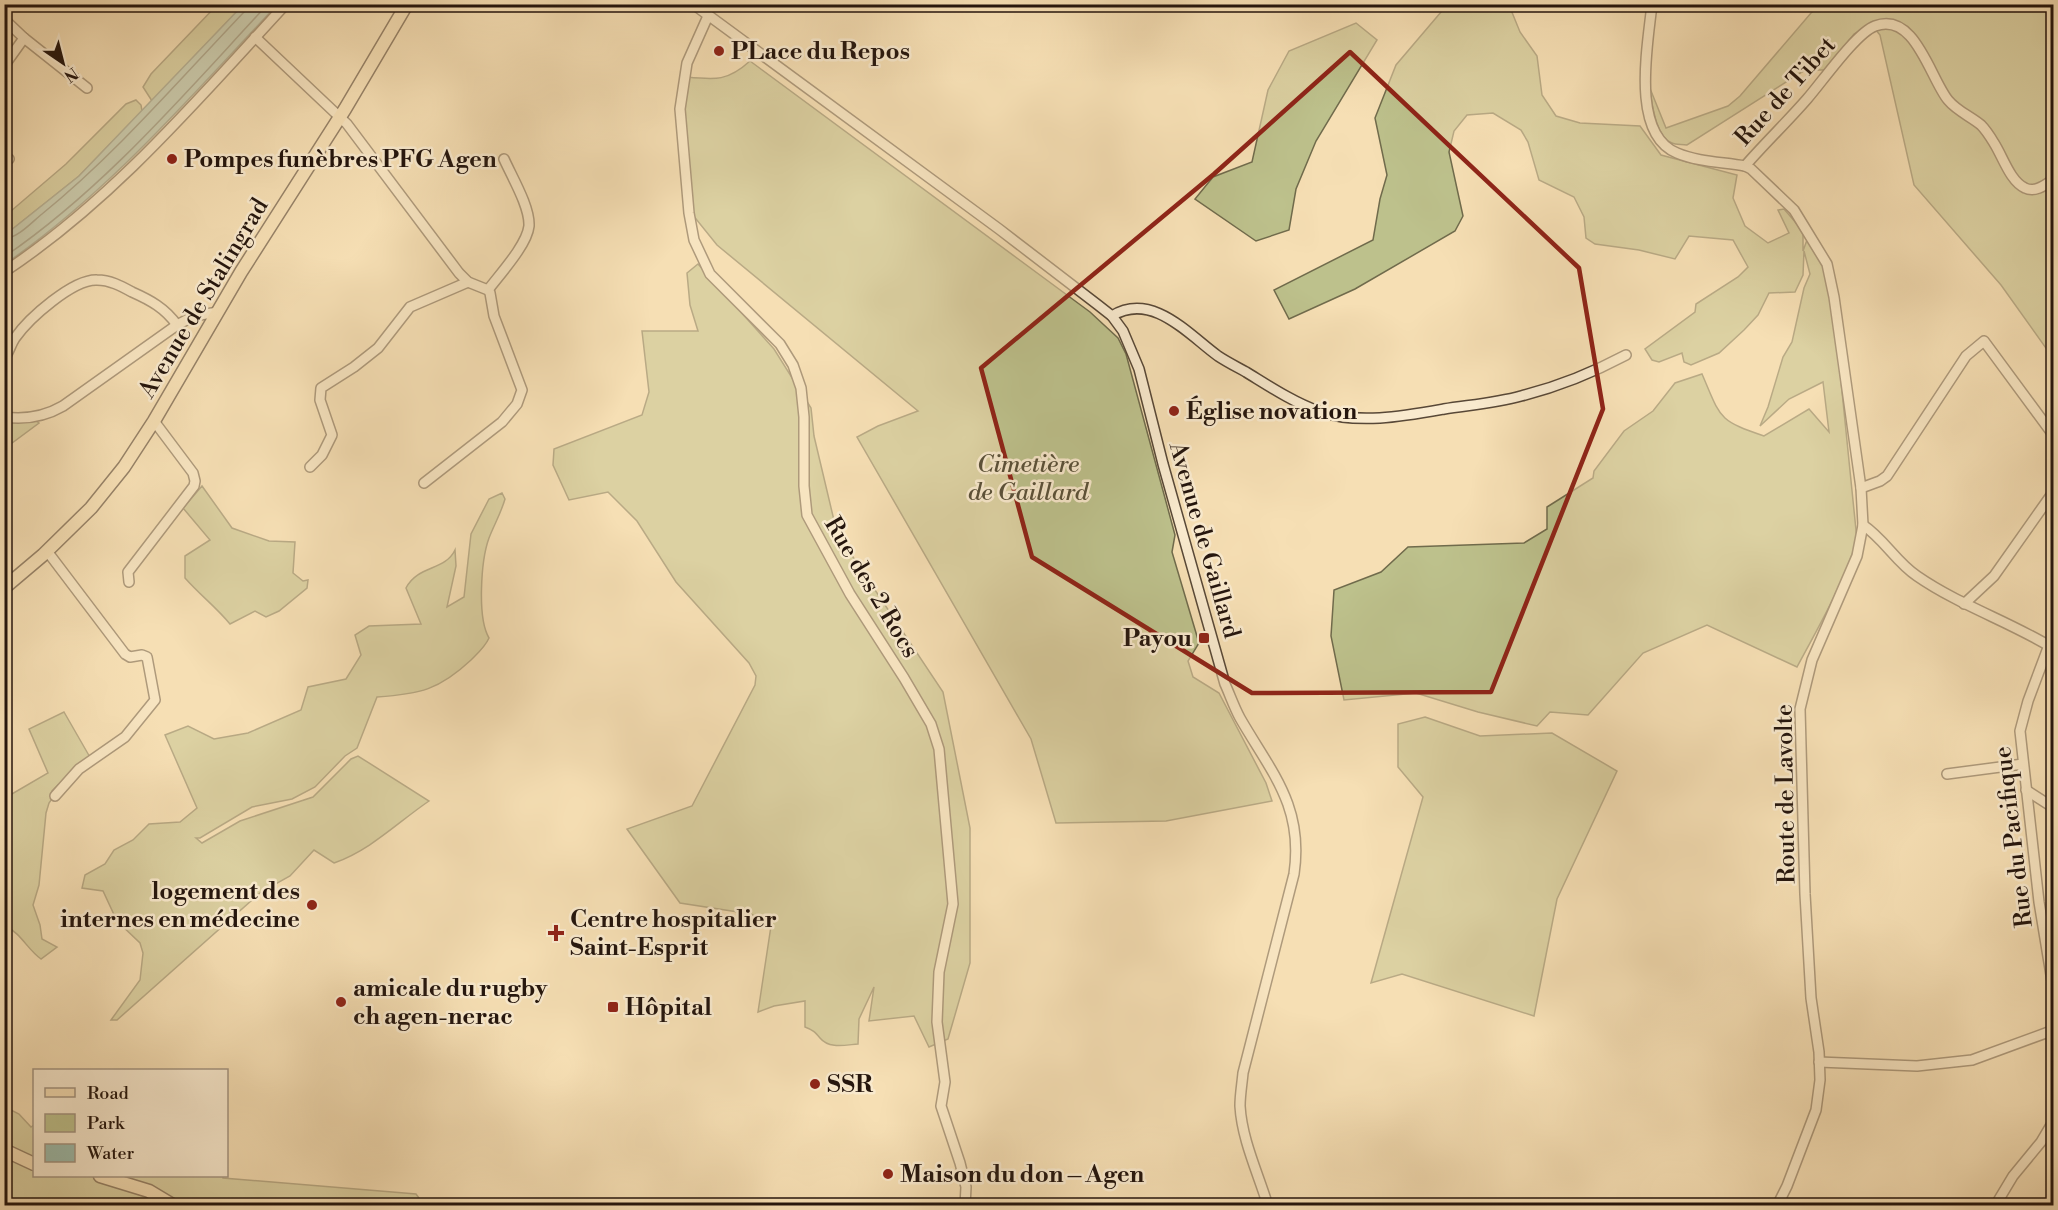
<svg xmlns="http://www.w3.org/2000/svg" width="2058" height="1210" font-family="'Libre Bodoni',serif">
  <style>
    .green { fill: #bdc18c; stroke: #706b4c; stroke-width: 1.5 }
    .water { fill: #9dbdad; stroke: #6d7a6d; stroke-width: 1.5 }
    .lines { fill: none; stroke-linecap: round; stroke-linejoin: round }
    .shore { stroke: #60695d; stroke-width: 1.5 }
    .minor-casing { stroke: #584837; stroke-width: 12 }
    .major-casing { stroke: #24150d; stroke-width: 15 }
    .minor { stroke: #f9eace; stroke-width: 9 }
    .major { stroke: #f6dfb4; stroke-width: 12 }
    .marked { fill: none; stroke: #8f2418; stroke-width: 4.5; stroke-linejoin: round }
    .poi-dot { fill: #8f2418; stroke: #f9eace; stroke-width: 2 }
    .labels { text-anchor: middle; stroke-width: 5; stroke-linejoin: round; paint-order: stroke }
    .poi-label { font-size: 24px; font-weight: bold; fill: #24150d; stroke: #f9eace; text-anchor: start }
    .street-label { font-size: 24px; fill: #24150d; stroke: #f9eace }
    .park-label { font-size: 24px; font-style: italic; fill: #5a5139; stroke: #f9eace }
  </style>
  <rect width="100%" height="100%" fill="#f6dfb4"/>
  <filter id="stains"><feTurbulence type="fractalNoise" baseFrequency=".00333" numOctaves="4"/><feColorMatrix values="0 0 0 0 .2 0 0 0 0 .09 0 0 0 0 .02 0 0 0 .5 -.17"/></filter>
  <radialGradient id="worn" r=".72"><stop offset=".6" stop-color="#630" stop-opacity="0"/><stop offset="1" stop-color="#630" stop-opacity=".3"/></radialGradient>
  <g class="green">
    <path d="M217,5H243L152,101L143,87L151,74Z"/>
    <path d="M1447,5H1509L1520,32L1537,56L1542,95L1556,116L1580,123L1640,126L1661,155L1737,175L1733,198L1745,226L1768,243L1789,233L1778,210L1784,209L1803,231V251L1807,240L1825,269L1836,332L1857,540C1843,585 1819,626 1797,667L1707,625L1643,653L1588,715L1550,712L1537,726L1478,712L1416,693L1344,700L1331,636L1334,590L1381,572L1408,547L1524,543L1547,529V507L1593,478L1594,471L1624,431L1653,411L1675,383L1702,374C1721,418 1717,420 1764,436L1809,409L1829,432L1823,382L1789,399L1760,426L1768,407L1783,357L1792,342L1804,288L1810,274L1804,251L1803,275L1795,292L1769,293L1758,315L1744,330L1719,353L1691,365L1684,362L1682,353L1659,362L1652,360L1645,349L1695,312L1696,304L1738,277L1748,267L1733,240L1689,236L1675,259L1639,250L1595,244L1586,238L1584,217L1574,197L1539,180L1528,142L1521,130L1493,113L1467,115L1454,131L1449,152L1463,216L1455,231L1355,289L1289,319L1274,290L1373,240L1380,199L1387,175L1375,118L1396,65Z"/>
    <path d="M1821,5H2053V358L2001,285L1914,185L1880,35L1871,24L1854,34L1826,70H1805L1687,145C1682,144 1676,145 1672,143C1655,137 1652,101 1649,86L1666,128L1728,106L1740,96L1811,13Z"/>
    <path d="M1356,23L1377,40L1316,141L1296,189L1289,230L1256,241L1195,199L1213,177L1252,162L1268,90L1289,51Z"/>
    <path d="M750,61L1090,312L1118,338L1126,354L1175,535L1172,552L1199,643L1188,661L1193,677L1219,693L1266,783L1272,801L1166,821L1056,823L1031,739L857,437L878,426L918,411L717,245L692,214L684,115L687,77C716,80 728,81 750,61Z"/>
    <path d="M136,100L141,105L142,111L79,176L5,235L4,217L66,164L126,104Z"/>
    <path d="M698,264L774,349L811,408L814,436L837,533L943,692L970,828V963L948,1039L929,1047L914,1016L869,1021L874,987L859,1019L858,1044C845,1045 829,1049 820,1038C815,1032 813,1030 805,1027V1001L774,1006L758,1012L771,926L751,914L680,903L627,829L692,806L755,685L756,676L749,663L676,582L637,521L608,492L569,500L553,465L554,449L642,415L649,392L642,331H698L690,305L687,273Z"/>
    <path d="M5,420L36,421L39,423L4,449Z"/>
    <path d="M202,486L232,528L269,541L295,542L293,573L303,581L308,580L307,588L279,611L266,617L255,611L230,624C216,607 200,595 185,578V556L210,540L183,508Z"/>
    <path d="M502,493L505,499C501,513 494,525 489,538C481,560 477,618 489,638C485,647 478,653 471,660C439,690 420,694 377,697L357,748L345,756L315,787L292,799L252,807L200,838H196L202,843L240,821L313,797L351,759L358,756L429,801C398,822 371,850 334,863L314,850L290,876L261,892L117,1020H111L140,980L143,953L140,943L117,921L103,891L82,888L85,875L105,864L114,850L133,840L149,824L180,822L197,808L165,735L188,726L214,739L248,733L301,710L308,687L346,679L361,655L355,635L369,626L421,624L406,588C418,565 445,571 455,550L456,566L447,607L464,597L471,534L489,499Z"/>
    <path d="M64,712L91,759L60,786L58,785L52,791L54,796L49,803L46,813L39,885L33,905L40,925L42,939L57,947L41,959C27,949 21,933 5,926V798L48,773L29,729Z"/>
    <path d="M1425,717L1480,736L1552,733L1617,771L1557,899L1534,1016L1402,974L1371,983L1423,797L1398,767V724Z"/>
    <path d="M5,1107L19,1114L31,1127L34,1125V1176H223V1178L416,1194L419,1198L413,1206H5Z"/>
  </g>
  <path class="water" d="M243,5H277C191,96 108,193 5,264V235L79,176Z"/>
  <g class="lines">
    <g class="shore">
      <path d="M4,239C18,238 32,222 42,214C116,154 179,80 245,11L247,4"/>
      <path d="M4,257C105,188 185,93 268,4"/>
    </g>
    <g class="minor-casing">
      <g id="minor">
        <path d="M693,4L999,229L1098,305L1112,316L1123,331L1139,369L1163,464L1225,684C1230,695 1234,707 1240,718C1271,772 1304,806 1294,874L1243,1073C1242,1084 1240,1095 1240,1106C1242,1140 1258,1173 1268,1206"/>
        <path d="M1652,4C1648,44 1630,134 1677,153C1698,162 1723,162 1745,166L1751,169L1794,210L1827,264L1834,297L1861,488L1863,525L1857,556L1812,660L1800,709L1805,894L1811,998L1819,1052L1820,1080L1816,1110L1787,1186L1777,1206"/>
        <path d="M708,16L687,63L680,109L689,213L694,240L710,274L780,344L793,365L801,388L804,417V486L807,515L850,594L904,678L931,724L939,749L953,904L939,972L937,1022L945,1082L941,1106L960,1163L966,1187L965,1206"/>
        <path d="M4,19L24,38L4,66"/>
        <path d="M255,37L347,124L459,273L468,282L488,290L490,293L494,316L522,390L517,404L502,422L424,483"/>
        <path d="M24,38L87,88"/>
        <path d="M4,159H9"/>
        <path d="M1745,166C1765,143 1787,122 1807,99C1822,82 1856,33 1875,26C1915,11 1930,78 1948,100C1957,111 1970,116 1981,125C1986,130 1991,138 1994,143C2003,157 2010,181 2025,188C2035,193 2045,185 2054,179"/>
        <path d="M4,272C113,200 198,99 286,4"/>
        <path d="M488,290C500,274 527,245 529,226C530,207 512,177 504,159"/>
        <path d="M1112,316C1152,291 1189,335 1218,356C1227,362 1237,367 1246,372C1269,386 1293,402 1318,411C1357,425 1405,416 1444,409C1469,405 1496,403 1521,396C1557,387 1594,372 1626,355"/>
        <path d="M4,359C9,352 11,344 15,338C29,318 73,279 97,280C110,280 121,286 132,292C150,300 165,308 177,325"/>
        <path d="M4,417C26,420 44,417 63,406L177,325L194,316L218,312"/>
        <path d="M310,467L322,455L332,435L320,400L321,388L354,367L378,348L410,307L468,282"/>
        <path d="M1861,488L1880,481L1887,476L1966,356L1984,341L2054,436"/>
        <path d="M1863,525C1884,539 1896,562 1917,576C1959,605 2008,621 2051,647"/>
        <path d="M47,551L125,654L130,657L142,655L147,657L155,700L125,737L79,769L55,796"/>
        <path d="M129,582L128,572L194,486L195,481L193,473L154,421"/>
        <path d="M1964,604L1994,576L2054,491"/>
        <path d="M2049,645L2028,701L2020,731L2039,902L2054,993"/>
        <path d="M1947,774L2023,764"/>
        <path d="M2026,790L2054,808"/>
        <path d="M1819,1062L1917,1066L1972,1060L2054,1030"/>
        <path d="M1995,1206L2013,1176L2041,1142L2054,1120"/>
      </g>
    </g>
    <g class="major-casing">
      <g id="major">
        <path d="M4,588L43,555L91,508L124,467L154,421L241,272L345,109L407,4"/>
        <path d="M4,1150L34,1164"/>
        <path d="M100,1176L149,1191L174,1206"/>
      </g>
    </g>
    <use href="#minor" class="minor"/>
    <use href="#major" class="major"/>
  </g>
  <path d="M0 0H2058V1210H0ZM1350,52L1579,268L1603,409L1491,692L1252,693L1032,557L981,368L1214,174Z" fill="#f6dfb4" fill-opacity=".55" fill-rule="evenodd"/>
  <path class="marked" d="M1350,52L1579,268L1603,409L1491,692L1252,693L1032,557L981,368L1214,174Z"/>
  <g class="poi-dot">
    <circle cx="719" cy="51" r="6"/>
    <circle cx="172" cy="159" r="6"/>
    <circle cx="1174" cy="411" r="6"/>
    <rect x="1198" y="632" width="12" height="12" rx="3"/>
    <circle cx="312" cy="905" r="6"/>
    <path d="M553 924h6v6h6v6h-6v6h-6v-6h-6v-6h6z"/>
    <circle cx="341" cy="1002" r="6"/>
    <rect x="607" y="1001" width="12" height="12" rx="3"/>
    <circle cx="815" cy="1084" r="6"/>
    <circle cx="888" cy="1174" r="6"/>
  </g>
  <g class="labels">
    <g class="poi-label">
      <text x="731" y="59">PLace du Repos</text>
      <text x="184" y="167">Pompes funèbres PFG Agen</text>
      <text x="1186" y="419">Église novation</text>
      <text x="1192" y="646" text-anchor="end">Payou</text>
      <text x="300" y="899" text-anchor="end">logement des<tspan x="300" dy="28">internes en médecine</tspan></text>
      <text x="570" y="927">Centre hospitalier<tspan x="570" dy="28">Saint-Esprit</tspan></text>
      <text x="353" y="996">amicale du rugby<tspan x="353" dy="28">ch agen-nerac</tspan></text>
      <text x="625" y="1015">Hôpital</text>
      <text x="827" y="1092">SSR</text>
      <text x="900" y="1182">Maison du don – Agen</text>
    </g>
    <g class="street-label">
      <text transform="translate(1785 91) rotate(-48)" y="8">Rue de Tibet</text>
      <text transform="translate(203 298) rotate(-59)" y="8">Avenue de Stalingrad</text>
      <text transform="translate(1205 540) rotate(74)" y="8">Avenue de Gaillard</text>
      <text transform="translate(872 587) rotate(59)" y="8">Rue des 2 Rocs</text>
      <text transform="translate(1785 794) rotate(-91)" y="8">Route de Lavolte</text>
      <text transform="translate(2013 837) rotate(-97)" y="8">Rue du Pacifique</text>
    </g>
    <g class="park-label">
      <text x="1028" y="472">Cimetière<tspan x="1028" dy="28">de Gaillard</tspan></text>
    </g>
  </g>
  <rect width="2058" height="1210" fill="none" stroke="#f6dfb4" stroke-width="24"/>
  <rect x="6" y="6" width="2046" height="1198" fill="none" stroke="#24150d" stroke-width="3"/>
  <rect x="12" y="12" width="2034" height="1186" fill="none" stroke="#24150d" stroke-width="1.5"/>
  <rect x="33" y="1069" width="195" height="108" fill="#f9eace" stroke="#a49581" stroke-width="1.5"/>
  <rect x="45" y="1088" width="30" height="9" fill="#f6dfb4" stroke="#a49581" stroke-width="1.5"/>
  <text x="87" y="1099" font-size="18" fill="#24150d">Road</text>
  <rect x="45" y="1114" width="30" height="18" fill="#bdc18c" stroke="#a49581" stroke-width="1.5"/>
  <text x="87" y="1129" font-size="18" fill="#24150d">Park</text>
  <rect x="45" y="1144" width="30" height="18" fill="#9dbdad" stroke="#a49581" stroke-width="1.5"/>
  <text x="87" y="1159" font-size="18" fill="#24150d">Water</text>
  <g transform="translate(63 63) rotate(145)" stroke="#f9eace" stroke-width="4.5" paint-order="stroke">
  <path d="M0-4.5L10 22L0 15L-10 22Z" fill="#24150d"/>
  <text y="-9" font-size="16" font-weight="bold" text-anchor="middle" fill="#24150d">N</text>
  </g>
  <rect width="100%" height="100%" filter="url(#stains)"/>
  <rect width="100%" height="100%" fill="url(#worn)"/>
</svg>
